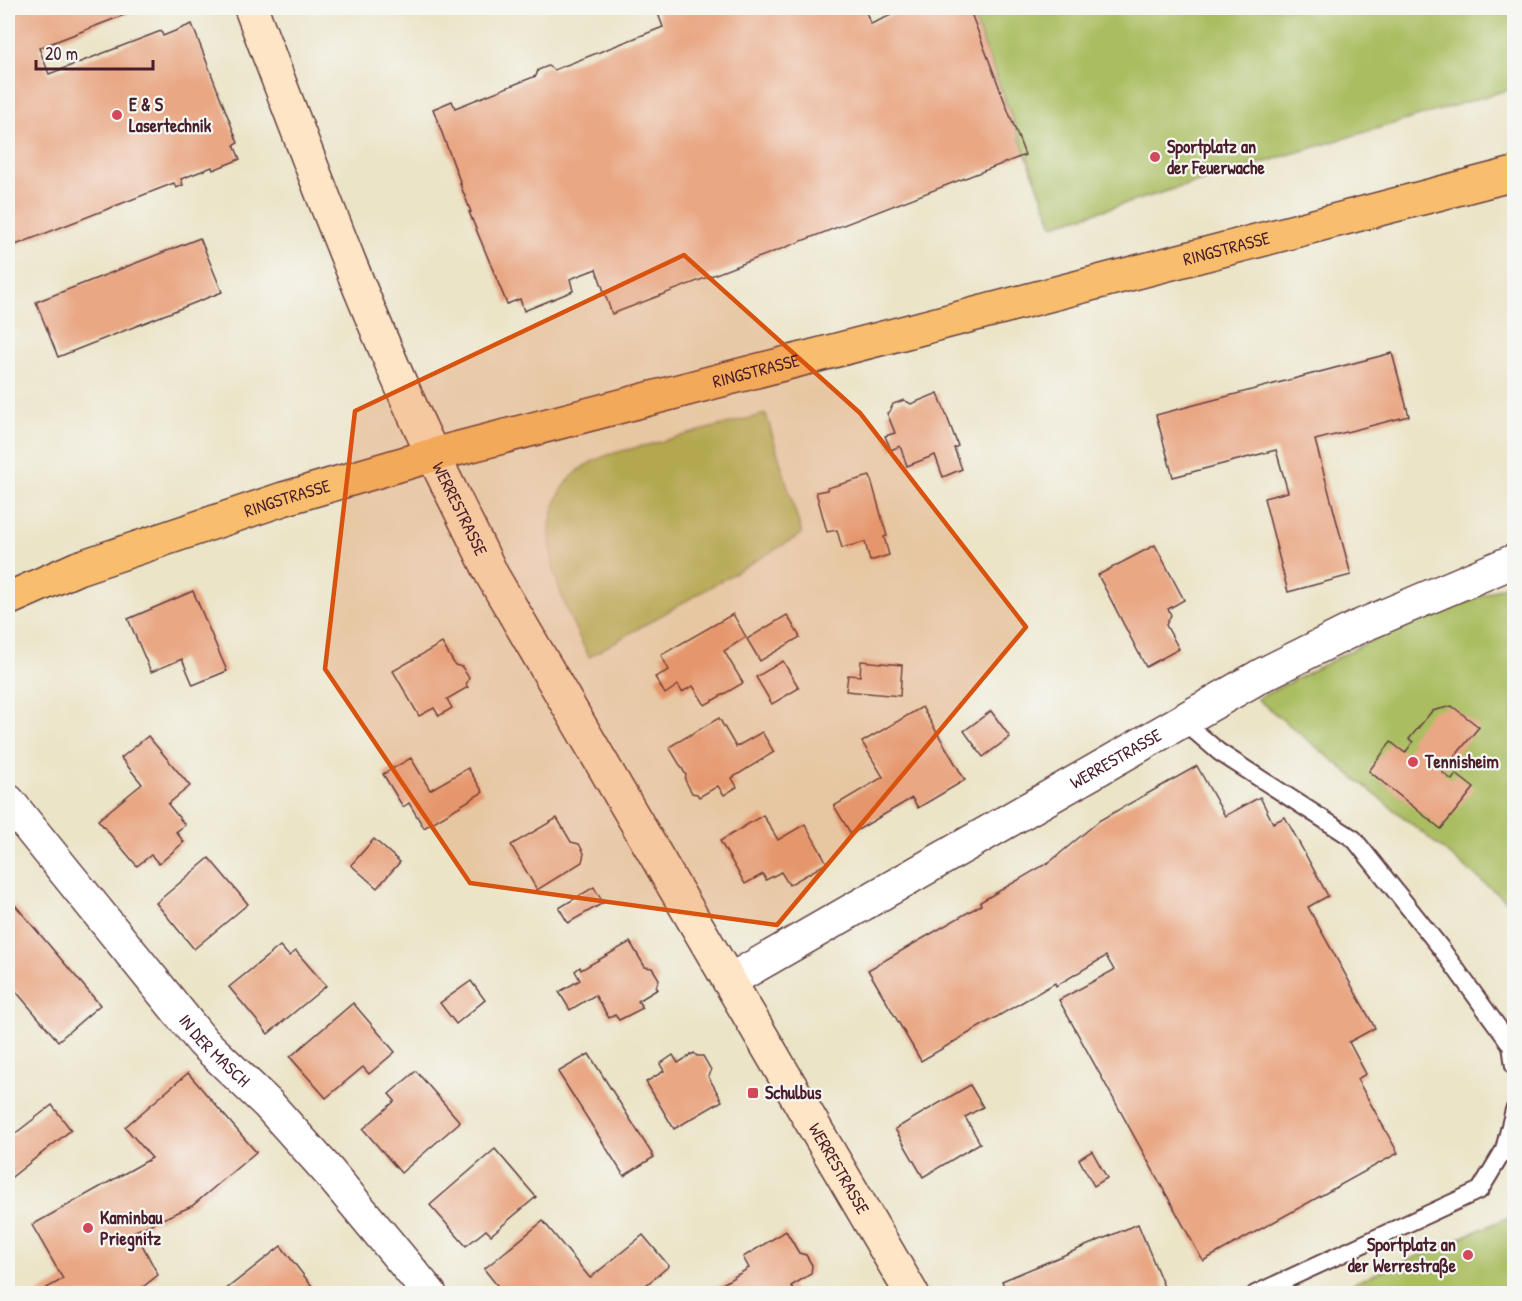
<svg xmlns="http://www.w3.org/2000/svg" width="1522" height="1301" font-family="'Patrick Hand',sans-serif">
  <style>
    .green { fill: #aabd61; stroke: #7a6e46; stroke-width: 1.5 }
    .building { fill: #e9a784 }
    .lines { fill: none; stroke-linecap: round; stroke-linejoin: round }
    .service-casing { stroke: #623d42; stroke-width: 20 }
    .minor-casing { stroke: #623d42; stroke-width: 36 }
    .secondary-casing { stroke: #623d42; stroke-width: 36 }
    .primary-casing { stroke: #623d42; stroke-width: 36 }
    .service { stroke: #fff; stroke-width: 16 }
    .minor { stroke: #fff; stroke-width: 33 }
    .secondary { stroke: #fde5c5; stroke-width: 33 }
    .primary { stroke: #f9be6d; stroke-width: 33 }
    .marked { fill: #d8530f; fill-opacity: 0.2; stroke: #d8530f; stroke-width: 4.5; stroke-linejoin: round }
    .poi-dot { fill: #d1495b; stroke: #f6f6f2; stroke-width: 2 }
    .labels { text-anchor: middle; stroke-width: 4.5; stroke-linejoin: round; paint-order: stroke }
    .poi-label { font-size: 18px; font-weight: bold; fill: #4a1f2b; stroke: #f6f6f2; text-anchor: start }
    .street-label { font-size: 18px; fill: #4a1f2b; stroke: #f6f6f2 }
  </style>
  <rect width="100%" height="100%" fill="#f6f6f2"/>
  <filter id="ink" filterUnits="userSpaceOnUse"><feTurbulence type="fractalNoise" baseFrequency=".0167" numOctaves="2"/><feDisplacementMap in="SourceGraphic" scale="12" xChannelSelector="R" yChannelSelector="G"/><feConvolveMatrix kernelMatrix="1 2 1 2 8 2 1 2 1" color-interpolation-filters="sRGB"/></filter>
  <filter id="wash" filterUnits="userSpaceOnUse"><feTurbulence type="fractalNoise" baseFrequency=".008" numOctaves="4" result="noise"/><feDisplacementMap in="SourceGraphic" scale="24" xChannelSelector="R" yChannelSelector="G"/><feGaussianBlur stdDeviation="1.35" result="paint"/><feColorMatrix in="noise" values="0 0 0 0 0 0 0 0 0 0 0 0 0 0 0 0 0 1.4 0 .05"/><feComposite in="paint" operator="in"/></filter>
  <g filter="url(#wash)">
    <rect width="100%" height="100%" fill="#ebe4c7"/>
    <g class="green">
      <path d="M970,8H1514V88L1053,225Z"/>
      <path d="M766,414L802,534L589,657C562,604 522,520 578,471C597,454 635,448 660,442C695,432 731,423 766,414Z"/>
      <path d="M1514,582V907L1257,699L1368,642Z"/>
      <path d="M1514,1215V1293H1330L1512,1216Z"/>
    </g>
    <g id="blocks">
      <g class="building">
        <path d="M8,8H142L39,48L49,74L161,31L163,36L192,24L238,143L234,145L240,159L213,170L212,167L181,179L183,185L176,188L174,183L8,248Z"/>
        <path d="M656,8H864L871,24L903,10L902,8H969L1025,155L612,314L596,269L570,279L573,291L524,311L520,299L507,304L469,212H471L460,184H461L433,109L452,101L455,108L536,76L538,70L548,66L554,70L663,27Z"/>
        <path d="M200,238L222,292L58,357L36,302Z"/>
        <path d="M1392,353L1409,416L1315,440L1351,575L1288,592L1264,498L1288,492L1276,450L1173,477L1156,415Z"/>
        <path d="M938,393L958,446L954,448L962,469L943,477L935,455L907,466L900,446L891,450L885,436L895,433L887,413L890,411L893,404L904,400L911,404Z"/>
        <path d="M870,476L887,536L884,537L889,555L870,561L865,542L842,548L837,530L827,532L816,492L827,490V488Z"/>
        <path d="M1155,545L1184,600L1168,609L1171,615L1166,625L1179,649L1146,667L1098,575Z"/>
        <path d="M193,591L227,671L193,685L182,659L151,672L128,619Z"/>
        <path d="M733,614L746,637L724,651L743,683L705,705L693,686L682,692L678,685L665,694L655,677L669,670L661,655Z"/>
        <path d="M787,615L800,637L760,661L747,639Z"/>
        <path d="M442,643L455,665L462,667L469,678L466,685L468,687L447,699L452,708L439,716L434,708L419,716L393,671Z"/>
        <path d="M783,661L799,688L772,704L756,677Z"/>
        <path d="M861,661L902,665L900,696L846,691L848,675L860,676Z"/>
        <path d="M1452,706L1479,727L1442,772L1452,780L1456,774L1474,788L1441,829L1369,771L1391,742L1405,753L1413,742L1409,739L1432,711Z"/>
        <path d="M922,707L965,780L918,808L912,798L851,834L834,806L883,777L862,742Z"/>
        <path d="M991,711L1010,737L983,757L964,731Z"/>
        <path d="M719,718L736,747L762,732L774,752L732,778L737,787L724,795L718,786L699,797L697,794L692,793L685,780L686,775L669,747Z"/>
        <path d="M148,736L190,786L168,804L185,825L176,832L184,842L159,864L151,855L137,866L98,820L142,784L121,758Z"/>
        <path d="M411,758L430,790L468,768L483,792L424,828L409,803L403,807L383,774Z"/>
        <path d="M1197,766L1225,816L1260,797L1273,823L1285,817L1328,896L1308,907L1375,1028L1349,1042L1366,1074L1357,1079L1398,1153L1203,1261L1059,1000L1114,970L1106,956L1056,986L1055,983L921,1061L868,970L981,905L980,902L1051,861L1100,820Z"/>
        <path d="M763,815L778,840L805,824L827,863L789,885L781,872L766,880L763,874L745,884L720,841Z"/>
        <path d="M557,818L571,842L579,844L584,853L582,862L537,890L511,845Z"/>
        <path d="M374,839L400,862L377,888L351,865Z"/>
        <path d="M209,858L248,904L194,949L156,903Z"/>
        <path d="M594,887L603,903L568,923L559,908Z"/>
        <path d="M15,905L100,1005L58,1041L8,982V912Z"/>
        <path d="M630,942L645,967L652,968L659,979L656,987L658,989L638,1001L643,1008L619,1020L615,1015L609,1018L595,995L570,1010L559,992L580,980L575,971L580,967L581,970Z"/>
        <path d="M280,946L289,956L296,951L326,986L268,1034L229,987Z"/>
        <path d="M471,981L485,1000L456,1024L440,1003Z"/>
        <path d="M353,1003L395,1052L369,1074L363,1067L326,1098L290,1057Z"/>
        <path d="M694,1053L697,1056H703L711,1070L708,1076L722,1101L674,1129L646,1082L664,1071L660,1064L673,1055L678,1063Z"/>
        <path d="M589,1054L654,1157L624,1176L558,1072Z"/>
        <path d="M416,1071L460,1122L401,1173L363,1129L395,1101L389,1094Z"/>
        <path d="M188,1073L256,1152L192,1206L135,1231L158,1275L134,1294H36L63,1279L32,1225L152,1158L125,1127Z"/>
        <path d="M970,1085L983,1107L965,1117L980,1143L923,1177L895,1129Z"/>
        <path d="M52,1105L71,1130L8,1180V1139Z"/>
        <path d="M495,1149L536,1197L491,1235L486,1230L466,1246L430,1205Z"/>
        <path d="M1092,1151L1107,1178L1094,1186L1079,1159Z"/>
        <path d="M543,1221L590,1278L643,1235L669,1266L639,1291L640,1294H504L484,1269Z"/>
        <path d="M1138,1224L1167,1294H1007L1002,1281Z"/>
        <path d="M786,1231L799,1253L806,1255L812,1265L811,1274L791,1286L796,1294H717L714,1289L749,1268L743,1257Z"/>
        <path d="M281,1246L318,1294H220Z"/>
      </g>
    </g>
  </g>
  <g filter="url(#ink)">
    <use href="#blocks" fill-opacity="0" stroke="#623d42" stroke-width="1.5"/>
    <g class="lines">
      <g class="service-casing">
        <g id="service">
          <path d="M1182,720L1219,752L1354,839L1440,947L1511,1045L1514,1066"/>
          <path d="M1255,1294L1480,1190L1504,1150L1514,1110"/>
        </g>
      </g>
      <g class="minor-casing">
        <g id="minor">
          <path id="s1" d="M8,801L203,1042L268,1104L328,1171L430,1294"/>
          <path id="s2" d="M729,981L1262,675L1356,628L1514,561"/>
        </g>
      </g>
      <g class="secondary-casing">
        <g id="secondary">
          <path id="s3" d="M251,8C308,157 365,312 434,457C453,496 473,535 492,575L912,1294"/>
        </g>
      </g>
      <g class="primary-casing">
        <g id="primary">
          <path id="s4" d="M8,599L78,568L283,499L433,455L1514,174"/>
        </g>
      </g>
      <use href="#service" class="service"/>
      <use href="#minor" class="minor"/>
      <use href="#secondary" class="secondary"/>
      <use href="#primary" class="primary"/>
    </g>
  </g>
  <path class="marked" d="M684,255L860,413L1026,627L777,925L470,883L325,669L355,411Z"/>
  <g class="poi-dot">
    <circle cx="117" cy="115" r="6"/>
    <circle cx="1155" cy="157" r="6"/>
    <circle cx="1413" cy="762" r="6"/>
    <rect x="747" y="1087" width="12" height="12" rx="3"/>
    <circle cx="88" cy="1228" r="6"/>
    <circle cx="1468" cy="1255" r="6"/>
  </g>
  <g class="labels">
    <g class="poi-label">
      <text x="129" y="111">E &amp; S<tspan x="129" dy="21">Lasertechnik</tspan></text>
      <text x="1167" y="153">Sportplatz an<tspan x="1167" dy="21">der Feuerwache</tspan></text>
      <text x="1425" y="768">Tennisheim</text>
      <text x="765" y="1099">Schulbus</text>
      <text x="100" y="1224">Kaminbau<tspan x="100" dy="21">Priegnitz</tspan></text>
      <text x="1456" y="1251" text-anchor="end">Sportplatz an<tspan x="1456" dy="21">der Werrestraße</tspan></text>
    </g>
    <g class="street-label">
      <text dy="6" stroke="none"><textPath href="#s4" startOffset="1269">RINGSTRASSE</textPath></text>
      <text dy="6" stroke="none"><textPath href="#s4" startOffset="783">RINGSTRASSE</textPath></text>
      <text dy="6" stroke="none"><textPath href="#s4" startOffset="297">RINGSTRASSE</textPath></text>
      <text dy="6" stroke="none"><textPath href="#s3" startOffset="543">WERRESTRASSE</textPath></text>
      <text dy="6" stroke="none"><textPath href="#s2" startOffset="446">WERRESTRASSE</textPath></text>
      <text dy="6" stroke="none"><textPath href="#s1" startOffset="324">IN DER MASCH</textPath></text>
      <text dy="6" stroke="none"><textPath href="#s3" startOffset="1304">WERRESTRASSE</textPath></text>
    </g>
  </g>
  <rect width="1522" height="1301" fill="none" stroke="#f6f6f2" stroke-width="30"/>
  <path d="M36 60v9h117v-9" fill="none" stroke="#4a1f2b" stroke-width="3"/>
  <text x="45" y="60" font-size="18" fill="#4a1f2b" stroke="#f6f6f2" stroke-width="4.5" paint-order="stroke">20 m</text>
</svg>
